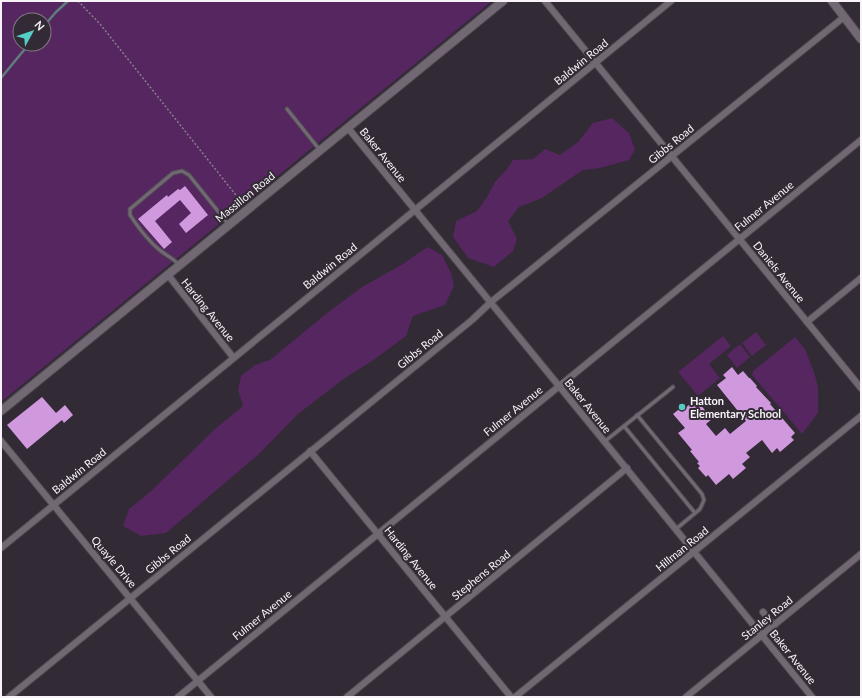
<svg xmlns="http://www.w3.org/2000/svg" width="862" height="698" font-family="Lato,sans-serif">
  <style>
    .green { fill: #552660; fill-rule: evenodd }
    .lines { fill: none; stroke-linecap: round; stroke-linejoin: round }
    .stream { stroke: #617c7c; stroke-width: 2.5 }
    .building { fill: #d098dd }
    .service-casing { stroke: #4f4951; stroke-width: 5 }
    .minor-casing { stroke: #4f4951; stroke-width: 8 }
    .tertiary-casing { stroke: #4f4951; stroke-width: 10 }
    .path { stroke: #878089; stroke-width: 1.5; stroke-dasharray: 2 2; stroke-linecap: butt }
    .service { stroke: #726874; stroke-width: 3 }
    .minor { stroke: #726874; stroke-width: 6 }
    .tertiary { stroke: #726874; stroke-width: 8 }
    .poi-dot { fill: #54cdc7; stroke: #322a34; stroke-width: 1.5 }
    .labels { text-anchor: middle; stroke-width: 4; stroke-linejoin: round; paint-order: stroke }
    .street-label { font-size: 11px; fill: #f8f3f9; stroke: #322a34 }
    .poi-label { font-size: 11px; font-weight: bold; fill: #f8f3f9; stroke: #322a34; text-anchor: start }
  </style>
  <rect width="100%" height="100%" fill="#322a34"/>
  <g class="green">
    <path d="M1,1H492L1,402ZM20,20H44V44H20Z"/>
    <path d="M612,118L629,133L635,150L629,160L600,168L583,170L542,198L519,207L508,221L517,239L513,251L494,267L468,258L453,237L456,221L477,211L487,197L495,182L507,169L513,160L533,159L545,149L560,155L578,142L593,123Z"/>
    <path d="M428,247L442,255L451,273L454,286L445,305L413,316L406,336L375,359L345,378L298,414L259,454L166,533L141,536L123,526L129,509L150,492L215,429L243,406L238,390L241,376L255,365L270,360L327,313L362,287L403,264L417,254Z"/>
    <path d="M756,332L766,345L752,356L742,343Z"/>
    <path d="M723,336L731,346L709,364L720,378L698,396L678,372Z"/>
    <path d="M795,337L805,349L814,372L818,387V413L802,434L752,375L753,371Z"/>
    <path d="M740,344L750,357L737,368L727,355Z"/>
  </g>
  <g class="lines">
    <g class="stream">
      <path d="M44,26L56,12L68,1"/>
      <path d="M1,78L29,44"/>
    </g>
  </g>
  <g class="building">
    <path d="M185,186L208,215L186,233L179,224L191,213L180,200L155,221L172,242L164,249L138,219L167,195L168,197L178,189L180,190Z"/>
    <path d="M732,367L738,375L743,371L749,378H750L757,386L756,387L771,403L770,404L795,433L791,437L794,440L780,452L777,448L772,453L762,440L746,453L750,457L742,464L746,468L733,479L729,474L716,485L708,475L706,477L698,468L700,466L697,463L699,462L690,451L692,450L678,433L685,428L673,414L682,407L684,409L696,399L712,419L706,424L716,436L725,428L730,434L746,421L717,385L726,378L723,375Z"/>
    <path d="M42,397L56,413L65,405L73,415L64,423L62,420L27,449L7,425Z"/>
  </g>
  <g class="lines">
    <g class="service-casing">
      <g id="service">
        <path d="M287,109L319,149"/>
        <path d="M178,264C173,258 167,256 161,251C149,242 138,227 130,215V209L173,173L182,171L189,175L229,225"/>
        <path d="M637,415L702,494L704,500L700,509L676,529"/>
        <path d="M624,426L695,513"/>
        <path d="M604,442L673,387"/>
      </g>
    </g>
    <g class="minor-casing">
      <g id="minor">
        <path d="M545,1L861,388"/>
        <path d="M348,128C503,317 658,507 812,697"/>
        <path d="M168,275L233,357"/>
        <path d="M807,322L861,278"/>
        <path d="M1,441L211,697"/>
        <path d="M310,451L511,697"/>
        <path d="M1,548L671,1"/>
        <path d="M763,612L774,626"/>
        <path d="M9,697L472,320L491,302L844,17"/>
        <path d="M178,697L861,140"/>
        <path d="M347,697L627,468"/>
        <path d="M515,697L861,416"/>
        <path d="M686,697L861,554"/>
      </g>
    </g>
    <g class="tertiary-casing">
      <g id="tertiary">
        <path d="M832,1L861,39"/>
        <path d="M1,411L503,1"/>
      </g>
    </g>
    <path class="path" d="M78,1L100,24L243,204"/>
    <use href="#service" class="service"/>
    <use href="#minor" class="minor"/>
    <use href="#tertiary" class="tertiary"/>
  </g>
  <circle class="poi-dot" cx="682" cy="407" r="4"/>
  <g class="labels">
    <g class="street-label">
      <text transform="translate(581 62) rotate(-39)" y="4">Baldwin Road</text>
      <text transform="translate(671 144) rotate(-39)" y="4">Gibbs Road</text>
      <text transform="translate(383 155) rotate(51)" y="4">Baker Avenue</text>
      <text transform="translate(245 197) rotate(-39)" y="4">Massillon Road</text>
      <text transform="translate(764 206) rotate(-39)" y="4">Fulmer Avenue</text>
      <text transform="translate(330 266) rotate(-39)" y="4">Baldwin Road</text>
      <text transform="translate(779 272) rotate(51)" y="4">Daniels Avenue</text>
      <text transform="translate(208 310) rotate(51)" y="4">Harding Avenue</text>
      <text transform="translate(420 349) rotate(-39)" y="4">Gibbs Road</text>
      <text transform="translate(588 406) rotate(51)" y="4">Baker Avenue</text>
      <text transform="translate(513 411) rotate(-39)" y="4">Fulmer Avenue</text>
      <text transform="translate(79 471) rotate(-39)" y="4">Baldwin Road</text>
      <text transform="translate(682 549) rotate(-39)" y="4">Hillman Road</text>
      <text transform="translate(168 554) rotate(-39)" y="4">Gibbs Road</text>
      <text transform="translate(411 558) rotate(51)" y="4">Harding Avenue</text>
      <text transform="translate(114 562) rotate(50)" y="4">Quayle Drive</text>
      <text transform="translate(481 575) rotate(-39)" y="4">Stephens Road</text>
      <text transform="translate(262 615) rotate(-39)" y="4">Fulmer Avenue</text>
      <text transform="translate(767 618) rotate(-39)" y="4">Stanley Road</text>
      <text transform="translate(793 657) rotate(51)" y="4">Baker Avenue</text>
    </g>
    <g class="poi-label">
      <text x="690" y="405">Hatton<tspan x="690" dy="13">Elementary School</tspan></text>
    </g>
  </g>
  <rect width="862" height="698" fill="none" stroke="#f8f3f9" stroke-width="4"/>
  <g transform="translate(32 32) rotate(50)"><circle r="19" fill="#322a34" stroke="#817a83"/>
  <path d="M0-3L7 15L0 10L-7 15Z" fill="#54cdc7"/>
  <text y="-6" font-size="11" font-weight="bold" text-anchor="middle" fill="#f8f3f9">N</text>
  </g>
</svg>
